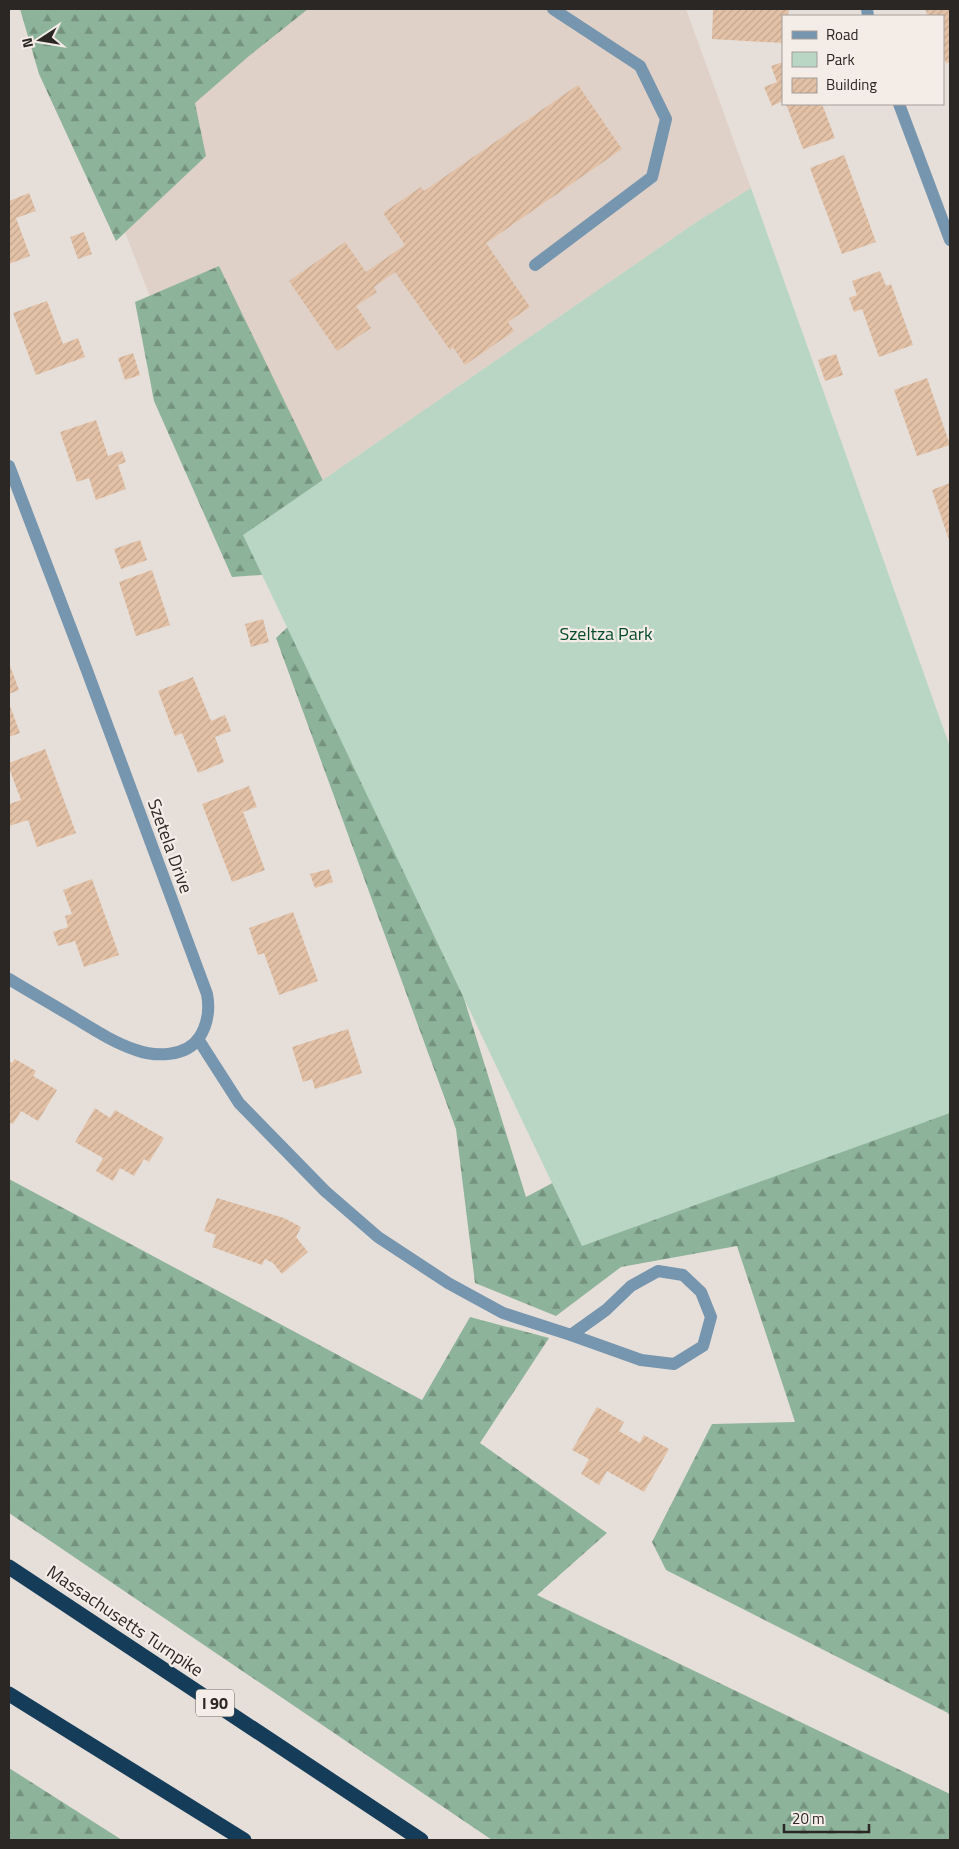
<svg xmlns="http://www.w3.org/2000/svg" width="959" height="1849" font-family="'Titillium Web',sans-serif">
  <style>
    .built { fill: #dfd1c7 }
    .forest { fill: url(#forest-firs) }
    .park { fill: #b8d6c3 }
    .building { fill: url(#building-hatch) }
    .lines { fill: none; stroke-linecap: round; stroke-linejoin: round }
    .lane { stroke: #7695ae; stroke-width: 12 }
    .street { stroke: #7695ae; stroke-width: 12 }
    .highway { stroke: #153d5a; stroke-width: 15 }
    .labels { text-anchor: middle; stroke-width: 4.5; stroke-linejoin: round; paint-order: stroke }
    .shield { fill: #f4ece7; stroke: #67625f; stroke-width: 1 }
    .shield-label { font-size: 16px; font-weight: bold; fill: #2a2725 }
    .park-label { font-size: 18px; fill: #054a2b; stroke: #f4ece7 }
    .street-label { font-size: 18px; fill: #2a2725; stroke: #f4ece7 }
  </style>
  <defs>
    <pattern id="forest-firs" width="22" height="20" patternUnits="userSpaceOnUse" patternTransform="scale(1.25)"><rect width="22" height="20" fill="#8eb39b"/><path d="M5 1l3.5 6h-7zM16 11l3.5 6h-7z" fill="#74927e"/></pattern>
    <pattern id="building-hatch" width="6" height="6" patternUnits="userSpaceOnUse" patternTransform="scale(1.25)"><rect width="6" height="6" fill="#e3c1a6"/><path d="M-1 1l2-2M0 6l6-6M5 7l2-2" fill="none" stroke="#c3a68f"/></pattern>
  </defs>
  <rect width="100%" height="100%" fill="#e6dfd9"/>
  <path class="built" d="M245,9H686L751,188L698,221L243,535L66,81Z"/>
  <g class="forest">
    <path d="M20,9H308L249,56L195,103L206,156L116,241L39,74Z"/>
    <path d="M219,266L328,491L291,573L232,577L154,401L135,302Z"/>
    <path d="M354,565L417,848L526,1197L607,1154L950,804V1717L948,1713L666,1570L652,1542L712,1424L795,1422L737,1246L621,1267L556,1316L475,1283L456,1129L276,638Z"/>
    <path d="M9,1179L422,1400L470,1317L549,1338L480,1443L607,1533L537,1595L950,1794V1840H492L9,1513Z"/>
    <path d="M9,1768L122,1840H9Z"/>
  </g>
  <path class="park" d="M751,188L950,747V1113L582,1246L243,535L698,221Z"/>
  <g class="building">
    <path d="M713,9H789L788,16H783V43L712,39Z"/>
    <path d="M925,9H950V62L946,63L943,55V16H928Z"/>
    <path d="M783,62V101L772,106L764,87L777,82L771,66Z"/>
    <path d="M578,85L622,149L486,243L530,307L508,322L514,331L465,365L453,347L450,350L395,272L374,287L377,292L356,306L371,328L337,351L289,281L345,242L366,272L405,245L383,213L421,187L424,191Z"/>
    <path d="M786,104H822L835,138L803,149Z"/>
    <path d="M844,155L876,242L842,254L810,168Z"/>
    <path d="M29,193L36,211L16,218L30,256L9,264V201Z"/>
    <path d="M84,232L92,254L78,259L70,237Z"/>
    <path d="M880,271L886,286L891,284L913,345L879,357L862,309L854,312L849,298L857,295L852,281Z"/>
    <path d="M47,301L63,344L78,338L85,357L36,375L13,313Z"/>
    <path d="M133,353L140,375L125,380L118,358Z"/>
    <path d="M836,354L843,375L825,381L818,360Z"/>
    <path d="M927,378L950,445L917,456L894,390Z"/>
    <path d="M96,420L108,456L122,451L126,462L118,465L126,489L96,500L89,478L77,482L60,432Z"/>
    <path d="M950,483V543L932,490Z"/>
    <path d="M140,540L147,560L121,569L114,549Z"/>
    <path d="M152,570L170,625L136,636L119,582Z"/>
    <path d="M263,619L269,642L251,647L245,624Z"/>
    <path d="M9,663L19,690L9,694Z"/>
    <path d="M193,677L211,721L225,715L231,731L215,737L224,762L198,773L182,733L175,736L158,691Z"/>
    <path d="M9,703L20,733L9,737Z"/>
    <path d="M45,749L76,833L37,847L28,820L9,826V804L21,800L9,768V763Z"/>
    <path d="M249,786L257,807L243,812L265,870L232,882L202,804Z"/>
    <path d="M329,869L333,882L315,888L310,874Z"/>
    <path d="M92,879L119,955L84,967L75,941L58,946L53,932L68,927L65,916L72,914L63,890Z"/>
    <path d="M293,912L318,981L279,995L264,953L258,955L249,928Z"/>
    <path d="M348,1029L362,1073L315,1089L312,1079L303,1082L292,1047Z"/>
    <path d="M15,1059L36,1071L33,1076L57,1090L38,1121L21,1111L13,1124L9,1122V1061L12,1063Z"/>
    <path d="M95,1108L110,1118L115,1110L164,1138L149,1162L144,1159L134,1176L120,1168L113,1181L96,1171L103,1158L75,1142Z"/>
    <path d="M217,1198L284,1218L301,1227L296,1237L308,1252L282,1274L273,1263L265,1259L262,1265L212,1247L216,1235L204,1231Z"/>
    <path d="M597,1407L624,1422L619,1431L640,1443L644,1435L669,1449L644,1492L607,1471L599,1485L581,1474L589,1459L572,1450Z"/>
  </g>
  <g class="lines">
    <g class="lane">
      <path d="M535,265L652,177L666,119L640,66L553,9"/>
      <path d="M198,1039L239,1103L325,1191L378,1237L448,1283L503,1313L571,1335L641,1360L674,1364L703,1346L711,1317L701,1292L683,1275L658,1271L631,1286L606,1310L571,1335"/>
    </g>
    <g class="street">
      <path d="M867,9L868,16"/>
      <path d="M899,104L950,240"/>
      <path d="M9,466L86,668L207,994C210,1010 208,1024 199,1038C186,1057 155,1057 136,1050C115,1043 96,1031 78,1020C55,1006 32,993 9,979"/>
    </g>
    <g class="highway">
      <path d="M9,1567L421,1840"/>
      <path d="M9,1694L244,1840"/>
    </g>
  </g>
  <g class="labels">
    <rect class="shield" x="196" y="1689.5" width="38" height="27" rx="4"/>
    <g class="shield-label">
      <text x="215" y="1709">I 90</text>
    </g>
    <g class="park-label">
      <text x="606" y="640">Szeltza Park</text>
    </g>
    <g class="street-label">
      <text transform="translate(170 846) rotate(70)" y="6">Szetela Drive</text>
      <text transform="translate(125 1621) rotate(34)" y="6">Massachusetts Turnpike</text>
    </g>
  </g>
  <rect width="959" height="1849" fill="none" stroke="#2a2725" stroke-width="20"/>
  <rect x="782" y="15" width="162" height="90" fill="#f4ece7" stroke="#a39d99"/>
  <rect x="792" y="31" width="25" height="8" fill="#7695ae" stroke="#a39d99"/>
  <text x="826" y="40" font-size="15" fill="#2a2725">Road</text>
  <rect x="792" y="52" width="25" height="15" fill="#b8d6c3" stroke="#a39d99"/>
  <text x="826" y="65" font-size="15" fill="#2a2725">Park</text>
  <rect x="792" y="78" width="25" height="15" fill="url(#building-hatch)" stroke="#a39d99"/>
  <text x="826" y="90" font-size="15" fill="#2a2725">Building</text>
  <g transform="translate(40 40) rotate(258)" stroke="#f4ece7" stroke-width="4" paint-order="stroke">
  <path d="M0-4L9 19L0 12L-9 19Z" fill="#2a2725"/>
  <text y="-8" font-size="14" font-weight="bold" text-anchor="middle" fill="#2a2725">N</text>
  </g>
  <path d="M784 1824v8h85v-8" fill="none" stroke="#2a2725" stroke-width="2.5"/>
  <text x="792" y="1824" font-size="15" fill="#2a2725" stroke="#f4ece7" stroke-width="4" paint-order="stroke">20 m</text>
</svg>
